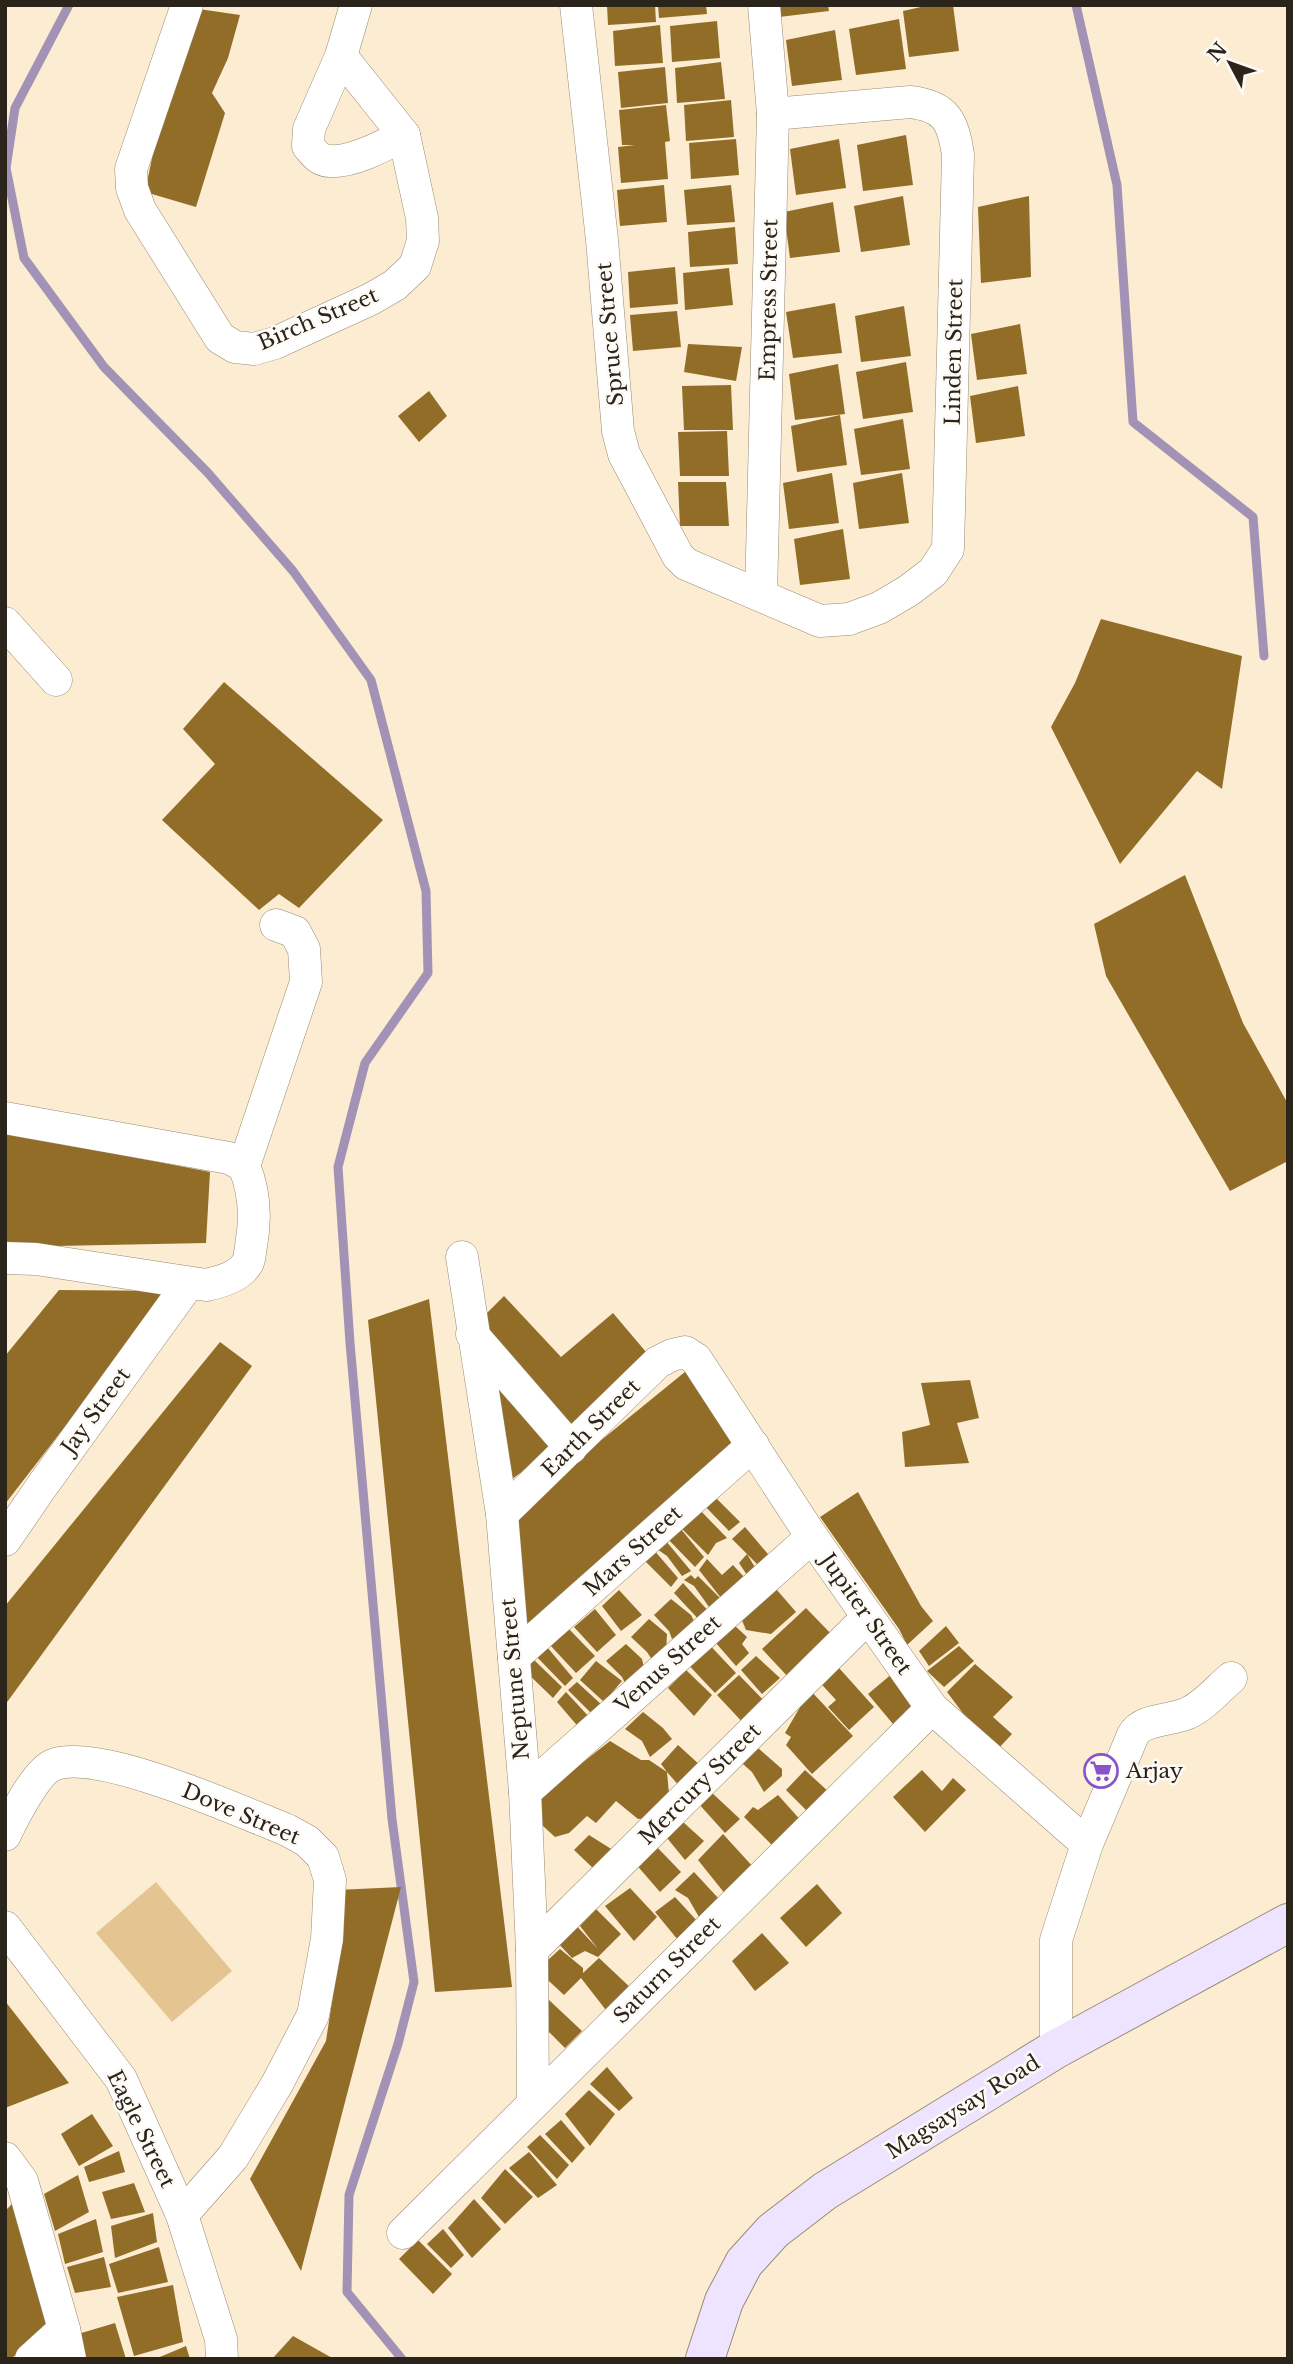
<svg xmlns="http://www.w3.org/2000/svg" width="1293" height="2364" font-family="'Libre Baskerville',serif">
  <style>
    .green { fill: #e4c592 }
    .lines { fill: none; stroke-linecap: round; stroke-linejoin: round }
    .stream { stroke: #a293b6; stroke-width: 9 }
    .building { fill: #916d28 }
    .street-casing { stroke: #998b74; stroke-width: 33 }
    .secondary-casing { stroke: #998b74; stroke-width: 40 }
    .street { stroke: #fff; stroke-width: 32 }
    .secondary { stroke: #eee4ff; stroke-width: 38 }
    .labels { text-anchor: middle; stroke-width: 5; stroke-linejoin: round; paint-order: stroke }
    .street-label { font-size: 21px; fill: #2a241b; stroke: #fefbf6 }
    .poi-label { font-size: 21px; fill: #2a241b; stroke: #fefbf6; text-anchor: start }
  </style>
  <rect width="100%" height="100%" fill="#fbecd2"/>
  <path class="green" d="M156,1882L232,1971L172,2022L96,1933Z"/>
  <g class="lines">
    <g class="stream">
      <path d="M69,5L15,108L6,168L24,258L104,367L208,473L293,571L371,680L426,891L428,973L365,1063L338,1167L350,1343L392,1819L414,1982L398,2044L349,2195L347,2292L402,2359"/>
      <path d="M1076,5L1117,185L1133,422L1253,517L1264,656"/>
    </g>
  </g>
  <g class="building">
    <path d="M607,5H655L656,22L608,25Z"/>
    <path d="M658,5H706L707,14L659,18Z"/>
    <path d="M777,5H828L829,11L779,17Z"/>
    <path d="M930,5H953L959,51L909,57L903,11Z"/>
    <path d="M192,8L240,15L228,58L212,93L225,113L196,207L145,192L156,139Z"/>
    <path d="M899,19L906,69L856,75L849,29Z"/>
    <path d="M717,21L720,58L672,62L670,26Z"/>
    <path d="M660,25L663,63L615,66L613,31Z"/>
    <path d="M835,30L842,80L792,86L786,40Z"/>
    <path d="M721,62L725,99L677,103L675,68Z"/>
    <path d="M665,67L668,103L621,108L618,72Z"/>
    <path d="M731,100L734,137L686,141L684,105Z"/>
    <path d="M666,105L670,141L665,142L668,179L621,183L618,147L635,145H622L619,110Z"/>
    <path d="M906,135L913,185L863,191L857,145Z"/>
    <path d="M736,139L739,175L691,179L689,143Z"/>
    <path d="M839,139L846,188L796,195L790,149Z"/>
    <path d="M664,185L667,222L620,226L617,190Z"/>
    <path d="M731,185L735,222L687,225L684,190Z"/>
    <path d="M903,196L910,245L861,252L854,206Z"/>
    <path d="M1029,196L1031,277L981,283L978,207Z"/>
    <path d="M833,202L840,252L790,258L784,212Z"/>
    <path d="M735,227L738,264L690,267L688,232Z"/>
    <path d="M675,267L678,304L630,308L628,272Z"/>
    <path d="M729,268L733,305L685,310L683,273Z"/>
    <path d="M835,303L842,353L793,358L786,312Z"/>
    <path d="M904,306L911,356L861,362L855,316Z"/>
    <path d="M677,311L681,347L633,351L630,315Z"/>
    <path d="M1020,324L1027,374L977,380L971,334Z"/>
    <path d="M688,344L742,347L736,381L684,372Z"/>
    <path d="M906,362L913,412L863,419L856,372Z"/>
    <path d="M838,364L845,414L795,420L789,374Z"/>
    <path d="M731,385L733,430H684L682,386Z"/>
    <path d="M1018,386L1025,436L976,443L970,396Z"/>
    <path d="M429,391L447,416L419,442L398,416Z"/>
    <path d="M840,415L847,465L797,472L791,426Z"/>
    <path d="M903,419L910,469L861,475L854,429Z"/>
    <path d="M727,431L729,476H680L678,432Z"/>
    <path d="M832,473L839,523L789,529L783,483Z"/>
    <path d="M902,473L909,523L859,529L853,483Z"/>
    <path d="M678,482H726L729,526H680Z"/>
    <path d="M843,529L850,579L800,585L794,539Z"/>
    <path d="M1101,619L1242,656L1222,789L1197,771L1120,864L1051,727L1075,683Z"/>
    <path d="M224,682L383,820L299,908L279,894L259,910L162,820L215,764L183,729Z"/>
    <path d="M1185,875L1243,1023L1288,1104V1161L1230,1191L1106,976L1094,924Z"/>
    <path d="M5,1132L210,1172L206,1243L5,1247Z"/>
    <path d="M59,1290L170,1291L5,1504V1356Z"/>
    <path d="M504,1296L561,1357L613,1313L646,1352L570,1435L476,1324Z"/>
    <path d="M429,1299L512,1987L435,1992L368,1320Z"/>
    <path d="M220,1342L252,1366L5,1705V1606Z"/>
    <path d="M487,1362L560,1445L502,1486Z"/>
    <path d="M691,1367L741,1450L521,1644L513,1512Z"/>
    <path d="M970,1380L979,1418L957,1423L969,1463L905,1467L902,1432L930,1425L921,1383Z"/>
    <path d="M709,1491L740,1522L729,1531L700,1501Z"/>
    <path d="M858,1492L921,1606L933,1621L907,1645L899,1629L820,1517Z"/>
    <path d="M699,1509L727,1538L716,1543L708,1555L681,1528Z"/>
    <path d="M675,1522L704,1557L695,1567L664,1535Z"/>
    <path d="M745,1527L773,1560L762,1569L732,1539Z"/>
    <path d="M666,1541L691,1571L682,1576L667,1556L657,1549Z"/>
    <path d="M653,1549L678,1578L671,1587L641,1557Z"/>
    <path d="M747,1554L756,1569L747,1575L739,1563Z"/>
    <path d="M707,1559L722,1575L733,1565L745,1578L733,1588L737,1594L725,1603L712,1611L694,1586L684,1580L691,1575L695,1579L698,1576L725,1603L699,1570Z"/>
    <path d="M770,1582L796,1612L771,1634L746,1630L739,1613Z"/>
    <path d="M683,1583L711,1614L702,1623L674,1593Z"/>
    <path d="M619,1590L642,1615L621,1631L602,1606Z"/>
    <path d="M671,1599L691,1615L696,1625L672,1639L669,1631L654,1615Z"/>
    <path d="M806,1608L835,1638L790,1679L762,1649Z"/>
    <path d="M595,1609L616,1635L597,1652L574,1627Z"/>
    <path d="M649,1619L667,1634L666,1653L656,1666L647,1652L631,1637Z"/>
    <path d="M734,1625L747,1637L742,1644L749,1653L736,1666L715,1642Z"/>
    <path d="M946,1626L959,1643L929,1666L919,1651Z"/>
    <path d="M568,1628L595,1656L576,1673L550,1645Z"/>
    <path d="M704,1639L736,1673L715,1693L683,1659Z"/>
    <path d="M626,1644L642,1659L646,1676L628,1689L622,1677L606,1661Z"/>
    <path d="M959,1646L974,1661L944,1687L927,1671Z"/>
    <path d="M547,1647L573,1678L565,1686L536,1656Z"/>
    <path d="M756,1656L780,1678L762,1694L741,1670Z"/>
    <path d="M533,1659L562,1687L553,1698L524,1670Z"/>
    <path d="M831,1659L874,1707L849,1730L828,1707L836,1700L813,1675Z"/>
    <path d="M596,1661L622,1681L604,1702L580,1680Z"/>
    <path d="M975,1664L1013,1697L993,1717L1012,1734L997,1750L974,1728L947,1692Z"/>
    <path d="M686,1670L712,1695L694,1716L668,1688Z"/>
    <path d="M893,1673L918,1704L893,1724L868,1694Z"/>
    <path d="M739,1675L769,1706L747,1727L717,1695Z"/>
    <path d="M577,1682L603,1706L594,1716L568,1690Z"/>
    <path d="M810,1690L853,1736L812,1774L786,1745L791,1737L785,1733Z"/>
    <path d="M566,1692L591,1719L581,1730L557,1702Z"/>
    <path d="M643,1712L663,1728L672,1739L650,1757L642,1741L625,1729Z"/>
    <path d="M610,1741L641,1760H649L667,1772L661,1764L678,1745L701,1766L681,1788L667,1772L669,1794L651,1818L638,1819L616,1801L596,1823L587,1816L569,1833L555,1837L531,1815V1803Z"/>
    <path d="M750,1741L782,1769V1776L764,1792L752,1772L735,1757Z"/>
    <path d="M805,1770L831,1794L811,1815L786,1790Z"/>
    <path d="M922,1770L942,1791L953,1778L966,1790L925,1832L893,1797Z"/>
    <path d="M710,1791L740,1819L725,1833L698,1803Z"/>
    <path d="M778,1795L805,1825L773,1846L744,1817L753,1807L758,1810Z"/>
    <path d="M683,1822L704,1841L685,1860L667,1838Z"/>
    <path d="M723,1834L755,1869L726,1895L698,1860Z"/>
    <path d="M589,1835L616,1852L595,1870L574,1850Z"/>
    <path d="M654,1844L681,1872L660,1892L634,1862Z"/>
    <path d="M694,1872L719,1899L699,1917L688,1898L675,1890Z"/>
    <path d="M817,1884L842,1913L806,1947L780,1918Z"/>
    <path d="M401,1887L301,2271L250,2179L326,2041L341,1942L337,1890Z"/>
    <path d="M630,1888L657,1917L634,1941L605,1906Z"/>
    <path d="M675,1897L698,1922L678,1940L655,1912Z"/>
    <path d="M596,1909L621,1934L598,1957L585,1951L572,1958L556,1941L572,1921L598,1949L580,1926Z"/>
    <path d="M762,1933L789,1963L755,1991L732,1961Z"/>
    <path d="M560,1949L583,1968V1973L599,1958L633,1990L609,2014L581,1978L564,1995L537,1970Z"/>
    <path d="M549,2000L582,2031L565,2048L534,2017Z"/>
    <path d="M5,2001L69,2083L5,2108Z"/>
    <path d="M607,2067L633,2098L619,2111L590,2084Z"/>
    <path d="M589,2090L615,2114L590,2146L565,2114Z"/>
    <path d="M92,2114L113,2146L79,2166L61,2134Z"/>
    <path d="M561,2120L585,2148L572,2163L545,2134Z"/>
    <path d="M540,2135L569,2165L557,2179L527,2147Z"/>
    <path d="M119,2151L125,2172L89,2182L84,2167Z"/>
    <path d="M529,2152L557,2185L538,2198L509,2168Z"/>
    <path d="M505,2169L533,2197L505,2224L481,2198Z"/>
    <path d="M78,2175L89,2212L55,2231L44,2194Z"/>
    <path d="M134,2183L145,2212L111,2219L102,2192Z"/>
    <path d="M17,2199L50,2322L11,2359H5V2211Z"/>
    <path d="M474,2199L501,2229L472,2258L448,2228Z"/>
    <path d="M153,2213L157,2242L115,2258L111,2226Z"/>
    <path d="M96,2219L103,2252L65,2264L58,2234Z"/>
    <path d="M443,2229L464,2255L451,2268L427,2244Z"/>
    <path d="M418,2240L452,2274L433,2294L399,2259Z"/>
    <path d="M159,2247L168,2282L118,2293L109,2264Z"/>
    <path d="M104,2257L111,2287L75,2293L67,2267Z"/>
    <path d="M173,2285L183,2342L134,2356L117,2297Z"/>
    <path d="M115,2323L126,2359H85L78,2334Z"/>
    <path d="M293,2336L334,2359H272Z"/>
    <path d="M186,2346L190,2359H155Z"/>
  </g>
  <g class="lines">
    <g class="street-casing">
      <g id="street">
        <path d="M187,5L131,169L132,188L140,210L220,338L235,347L254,349L275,343L371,299L395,285L415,266L423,241L422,218L404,135L341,56"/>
        <path d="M356,5L341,56L309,129L308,146C314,153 319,161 330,161C352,163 385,145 404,135"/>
        <path d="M576,5L602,240L618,431L624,454L678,556L686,564L820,621L849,619L879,608L908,591L933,572L948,549L958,155C953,121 946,106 910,102L773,114"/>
        <path d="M761,595L773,114L764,5"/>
        <path d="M5,623L56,680"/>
        <path d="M5,1118L229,1158L244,1166C255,1192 256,1219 251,1246C250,1250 250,1258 248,1262C241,1276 221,1282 206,1285L36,1259L5,1258"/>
        <path d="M244,1166L306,982L304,949L295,932L276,925"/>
        <path d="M462,1257L502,1514L525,1792L532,1950L533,2103"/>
        <path d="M472,1334L571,1448"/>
        <path d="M502,1514L658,1362L672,1355L685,1352L696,1359L812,1537L932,1708L1087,1844"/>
        <path d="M5,1540L42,1486L189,1283"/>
        <path d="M514,1657L753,1445"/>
        <path d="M525,1792L812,1537"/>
        <path d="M5,1835C13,1818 36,1772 53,1765C98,1747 239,1811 287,1830L307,1841L323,1857L330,1880L327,1939L313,2015L277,2084L233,2157L182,2215"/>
        <path d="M5,1927L121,2079L182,2215L221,2339L222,2359"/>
        <path d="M532,1950L868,1617"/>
        <path d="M1056,2049V1940L1087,1844L1133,1735C1142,1718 1172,1721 1188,1713C1204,1706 1218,1689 1231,1678"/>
        <path d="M5,2158L22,2181L64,2329L70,2359"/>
        <path d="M403,2233L932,1708"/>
        <path d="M31,2359L64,2329"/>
      </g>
    </g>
    <g class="secondary-casing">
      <path id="secondary" d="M705,2359L724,2301L744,2263L773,2231L825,2191L1056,2049L1288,1923"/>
    </g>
    <use href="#street" class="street"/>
    <use href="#secondary" class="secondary"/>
  </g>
  <defs>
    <g id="supermarket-ring" transform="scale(1.75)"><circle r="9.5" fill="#fefbf6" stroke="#8754cc" stroke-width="1.5"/><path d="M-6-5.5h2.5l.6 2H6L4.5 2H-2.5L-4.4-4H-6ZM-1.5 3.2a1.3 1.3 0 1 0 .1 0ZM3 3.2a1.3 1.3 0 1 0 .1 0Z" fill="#8754cc"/></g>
  </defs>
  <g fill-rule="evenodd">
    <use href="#supermarket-ring" x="1101" y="1771"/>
  </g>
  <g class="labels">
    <g class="street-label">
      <text transform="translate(769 300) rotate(-89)" y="7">Empress Street</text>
      <text transform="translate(318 319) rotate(-23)" y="7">Birch Street</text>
      <text transform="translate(610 334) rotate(-95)" y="7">Spruce Street</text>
      <text transform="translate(954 352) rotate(-89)" y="7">Linden Street</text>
      <text transform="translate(96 1411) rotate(-54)" y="7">Jay Street</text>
      <text transform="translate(591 1428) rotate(-45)" y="7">Earth Street</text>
      <text transform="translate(633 1551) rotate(-42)" y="7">Mars Street</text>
      <text transform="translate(866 1614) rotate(55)" y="7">Jupiter Street</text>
      <text transform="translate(668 1664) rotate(-42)" y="7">Venus Street</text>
      <text transform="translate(515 1679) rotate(-95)" y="7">Neptune Street</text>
      <text transform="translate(700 1784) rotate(-45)" y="7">Mercury Street</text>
      <text transform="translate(241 1814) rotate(23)" y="7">Dove Street</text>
      <text transform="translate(667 1970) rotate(-45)" y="7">Saturn Street</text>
      <text transform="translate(963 2107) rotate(-32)" y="7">Magsaysay Road</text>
      <text transform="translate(141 2129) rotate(64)" y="7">Eagle Street</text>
    </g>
    <g class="poi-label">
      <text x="1126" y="1778">Arjay</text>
    </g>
  </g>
  <rect width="1293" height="2364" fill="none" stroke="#2a241b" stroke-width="14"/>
  <g transform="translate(1230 63) rotate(311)" stroke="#fefbf6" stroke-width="5" paint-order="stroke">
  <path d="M0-5L12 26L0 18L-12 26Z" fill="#2a241b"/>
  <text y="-10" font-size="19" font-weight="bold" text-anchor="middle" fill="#2a241b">N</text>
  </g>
</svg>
